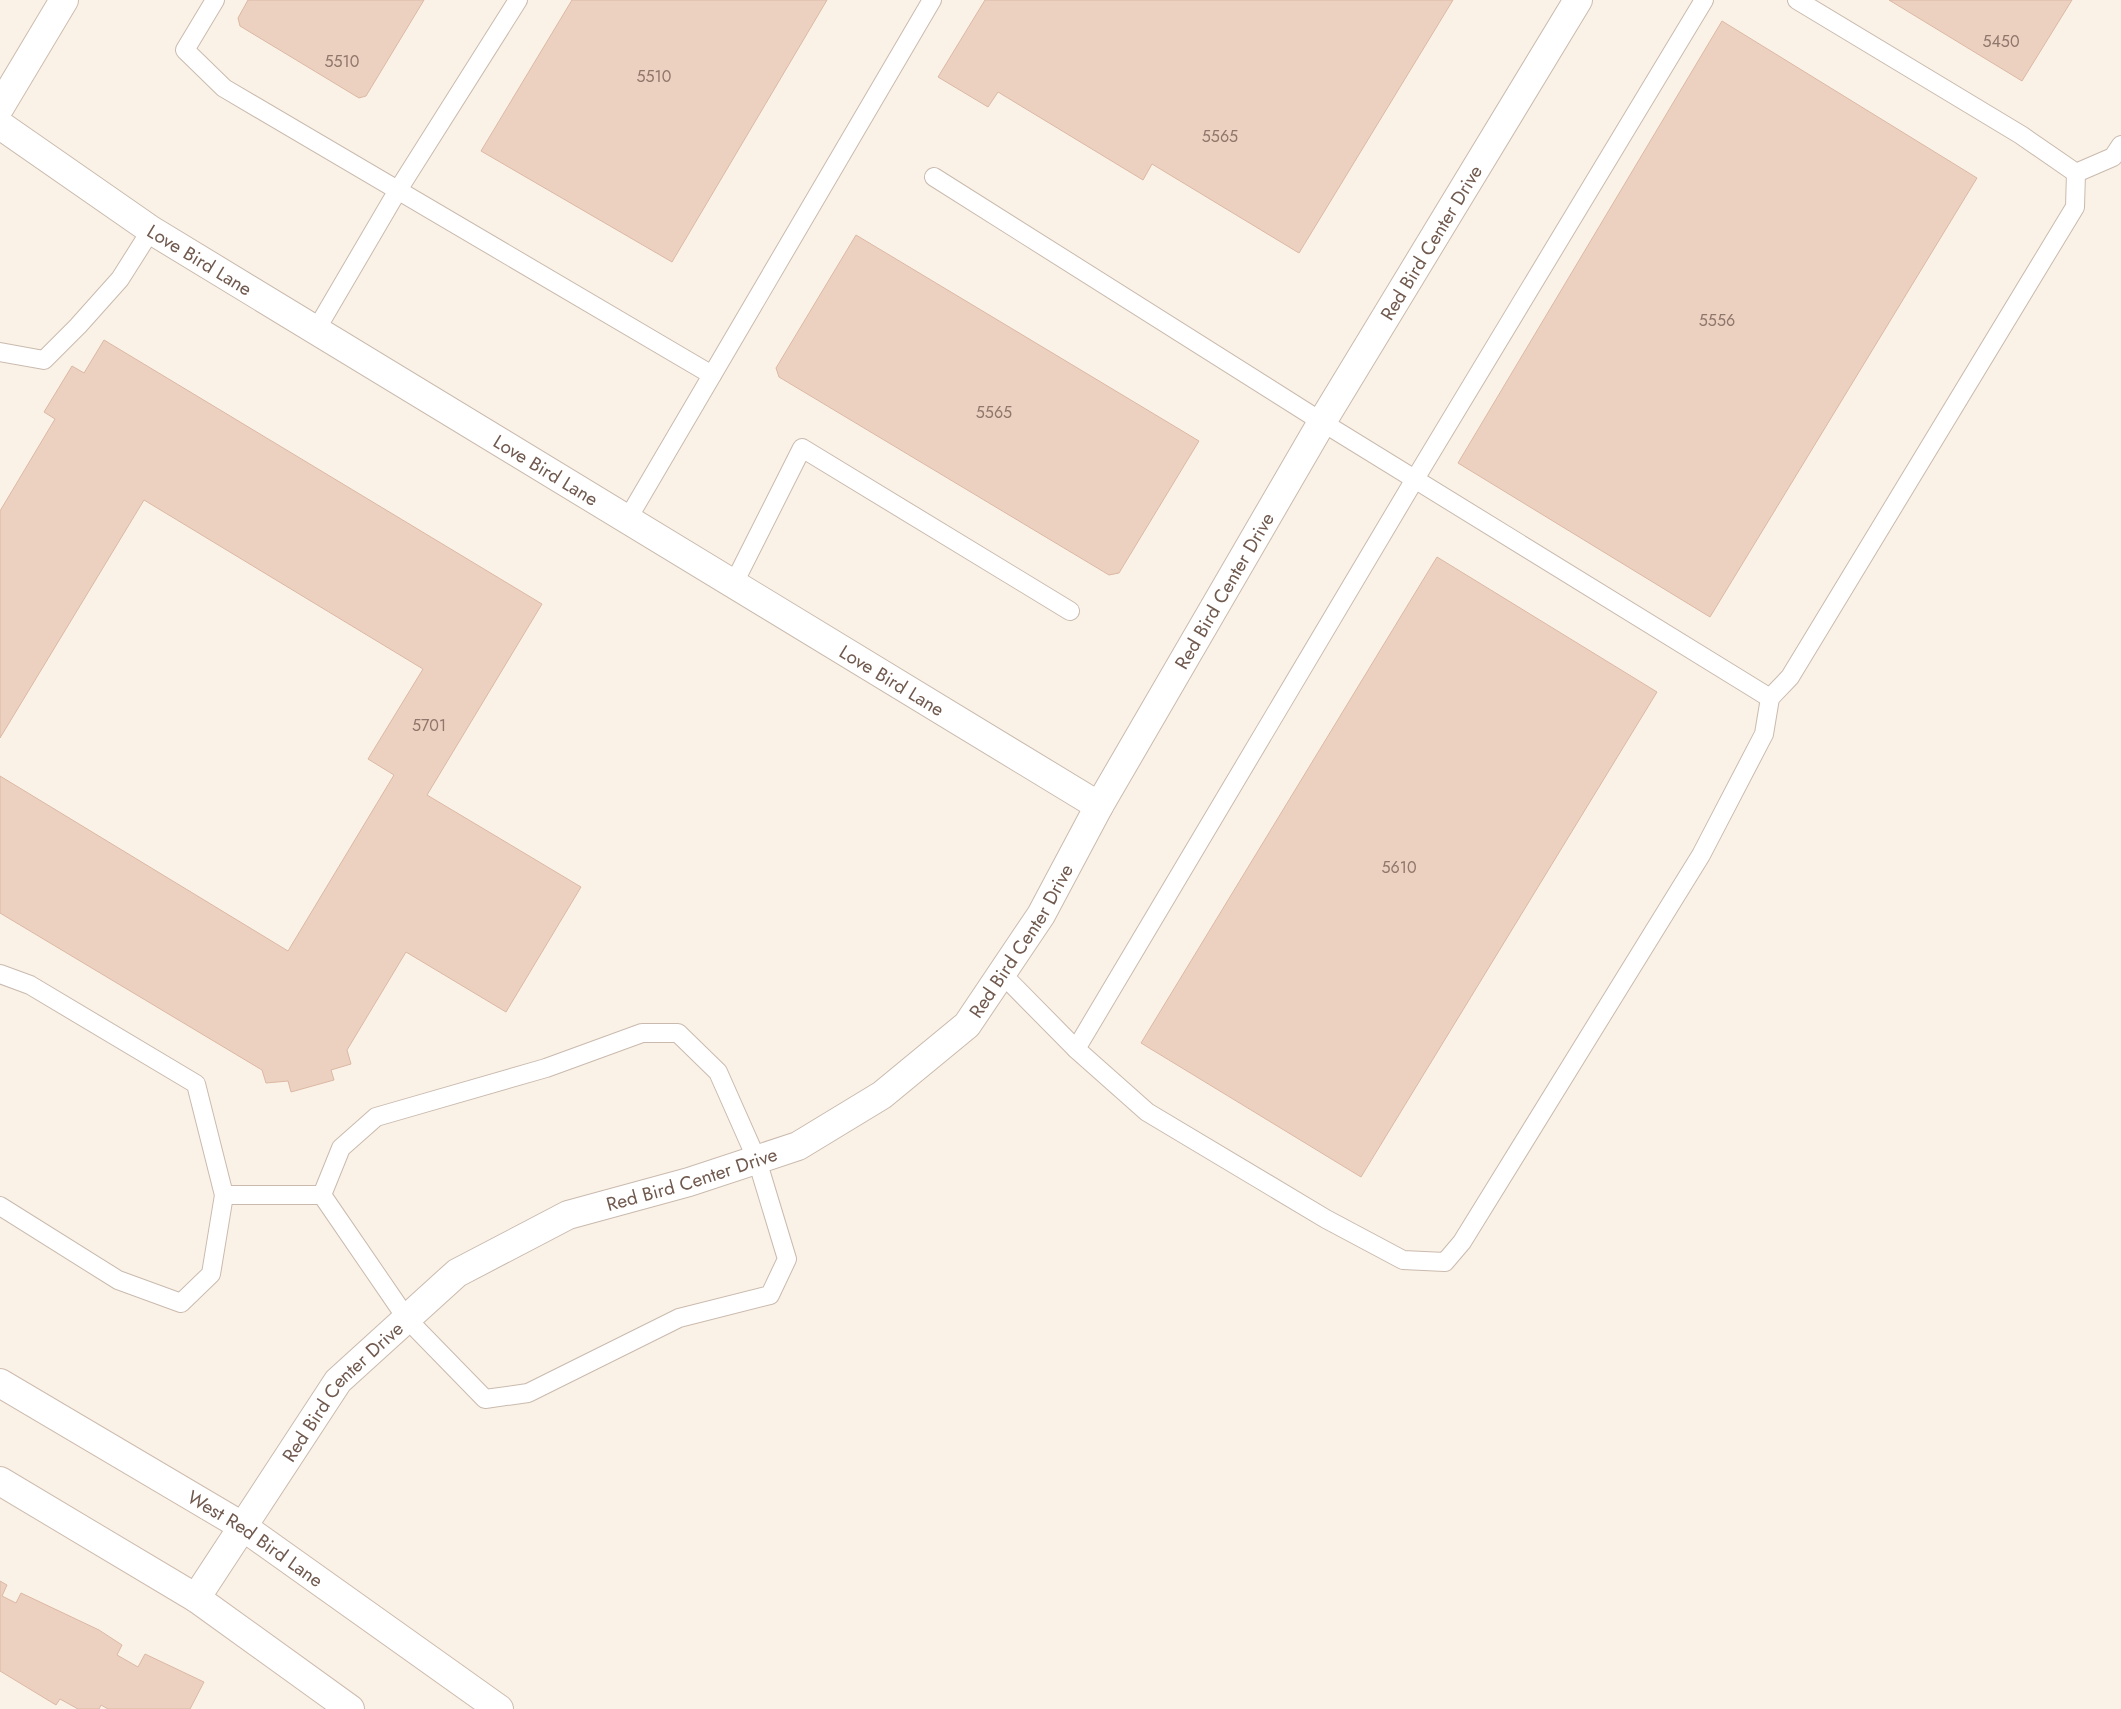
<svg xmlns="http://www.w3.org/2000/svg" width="2121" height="1709" font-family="Jost,sans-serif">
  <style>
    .building { fill: #ecd1c1; stroke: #dcb8a3 }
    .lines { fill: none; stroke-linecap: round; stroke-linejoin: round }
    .lane-casing { stroke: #cabaae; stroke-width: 20 }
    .street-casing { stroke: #cabaae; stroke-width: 30 }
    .secondary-casing { stroke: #cebcaf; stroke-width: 30 }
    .lane { stroke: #fff; stroke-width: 18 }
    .street { stroke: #fff; stroke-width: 28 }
    .secondary { stroke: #fff; stroke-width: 28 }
    .labels { text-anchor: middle; stroke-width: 4.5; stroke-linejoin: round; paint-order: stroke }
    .number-label { font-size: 16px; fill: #8f776b }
    .street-label { font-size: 19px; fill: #70594e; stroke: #fdf6ec }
  </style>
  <rect width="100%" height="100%" fill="#faf2e6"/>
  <g class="building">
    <path d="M248,0H424L366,96L359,98L240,26L238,18Z"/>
    <path d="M572,0H827L672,262L481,151Z"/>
    <path d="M985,0H1453L1299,253L1152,164L1143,180L998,92L988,107L938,77Z"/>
    <path d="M1889,0H2072L2022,81Z"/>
    <path d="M1722,21L1977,178L1710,617L1458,463Z"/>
    <path d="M856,235L1199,441L1119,573L1109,575L779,377L776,368Z"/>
    <path d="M104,340L542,604L427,795L581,887L506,1012L406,952L347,1050L351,1064L331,1070L334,1080L291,1092L288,1081L266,1083L262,1070L0,913V776L288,951L394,775L368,759L423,669L144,500L0,738V511L55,419L44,412L72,366L84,373Z"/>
    <path d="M1437,557L1657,692L1361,1177L1141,1043Z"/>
    <path d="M0,1581L7,1585L2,1596L16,1603L21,1593L99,1630L122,1645L117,1655L138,1667L145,1654L204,1682L190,1709H108L101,1705L99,1709H78L60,1699L56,1705L0,1671Z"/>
  </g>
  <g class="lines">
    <g class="lane-casing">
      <g id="lane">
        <path d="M215,0L185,50L224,88L712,375"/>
        <path d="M1797,0L2021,135L2076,173L2113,157L2121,145"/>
        <path d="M934,177L1322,422L1770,698L1764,734L1701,855L1462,1242L1445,1262L1403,1260L1326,1219L1147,1112L1076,1049L1002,974"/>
        <path d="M316,330L398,190L518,0"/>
        <path d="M0,352L44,360L78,326L120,279L151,230"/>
        <path d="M627,520L932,0"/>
        <path d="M733,585L802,448L1070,611"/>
        <path d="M1770,698L1790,677L2075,207L2076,173"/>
        <path d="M0,974L30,985L196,1084L224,1195L211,1274L181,1303L118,1280L0,1206"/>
        <path d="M642,1033H678L718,1072L757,1160L787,1259L770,1295L679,1318L528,1393L485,1399L407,1319L322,1195L341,1148L376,1117L546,1068Z"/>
        <path d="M1076,1049L1415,479L1704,0"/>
        <path d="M224,1195H322"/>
      </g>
    </g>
    <g class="street-casing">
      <g id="street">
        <path id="s1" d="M0,125L151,230L1099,806"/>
        <path id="s2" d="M196,1598L338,1381L457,1273L568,1215L689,1182L798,1146L882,1095L967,1025L1041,915L1099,806L1322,422L1578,0"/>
      </g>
    </g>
    <g class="secondary-casing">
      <g id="secondary">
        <path d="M0,107L64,0"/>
        <path id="s3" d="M0,1383L242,1526L499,1709"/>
        <path d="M0,1481L196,1598L350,1709"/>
      </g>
    </g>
    <use href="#lane" class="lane"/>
    <use href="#street" class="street"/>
    <use href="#secondary" class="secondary"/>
  </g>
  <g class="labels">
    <g class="number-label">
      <text x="2001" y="47">5450</text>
      <text x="342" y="67">5510</text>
      <text x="654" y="82">5510</text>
      <text x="1220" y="142">5565</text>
      <text x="1717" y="326">5556</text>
      <text x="994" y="418">5565</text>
      <text x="429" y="731">5701</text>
      <text x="1399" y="873">5610</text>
    </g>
    <g class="street-label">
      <text dy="7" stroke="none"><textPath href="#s2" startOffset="1904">Red Bird Center Drive</textPath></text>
      <text dy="7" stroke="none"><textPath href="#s1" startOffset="241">Love Bird Lane</textPath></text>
      <text dy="7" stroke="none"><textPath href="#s1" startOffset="646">Love Bird Lane</textPath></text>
      <text dy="7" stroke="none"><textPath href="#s2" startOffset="1499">Red Bird Center Drive</textPath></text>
      <text dy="7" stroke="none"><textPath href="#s1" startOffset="1051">Love Bird Lane</textPath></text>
      <text dy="7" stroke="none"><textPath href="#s2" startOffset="1094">Red Bird Center Drive</textPath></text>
      <text dy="7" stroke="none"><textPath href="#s2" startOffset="674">Red Bird Center Drive</textPath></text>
      <text dy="7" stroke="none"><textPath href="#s2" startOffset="254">Red Bird Center Drive</textPath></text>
      <text dy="7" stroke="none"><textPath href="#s3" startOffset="299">West Red Bird Lane</textPath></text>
    </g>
  </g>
</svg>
